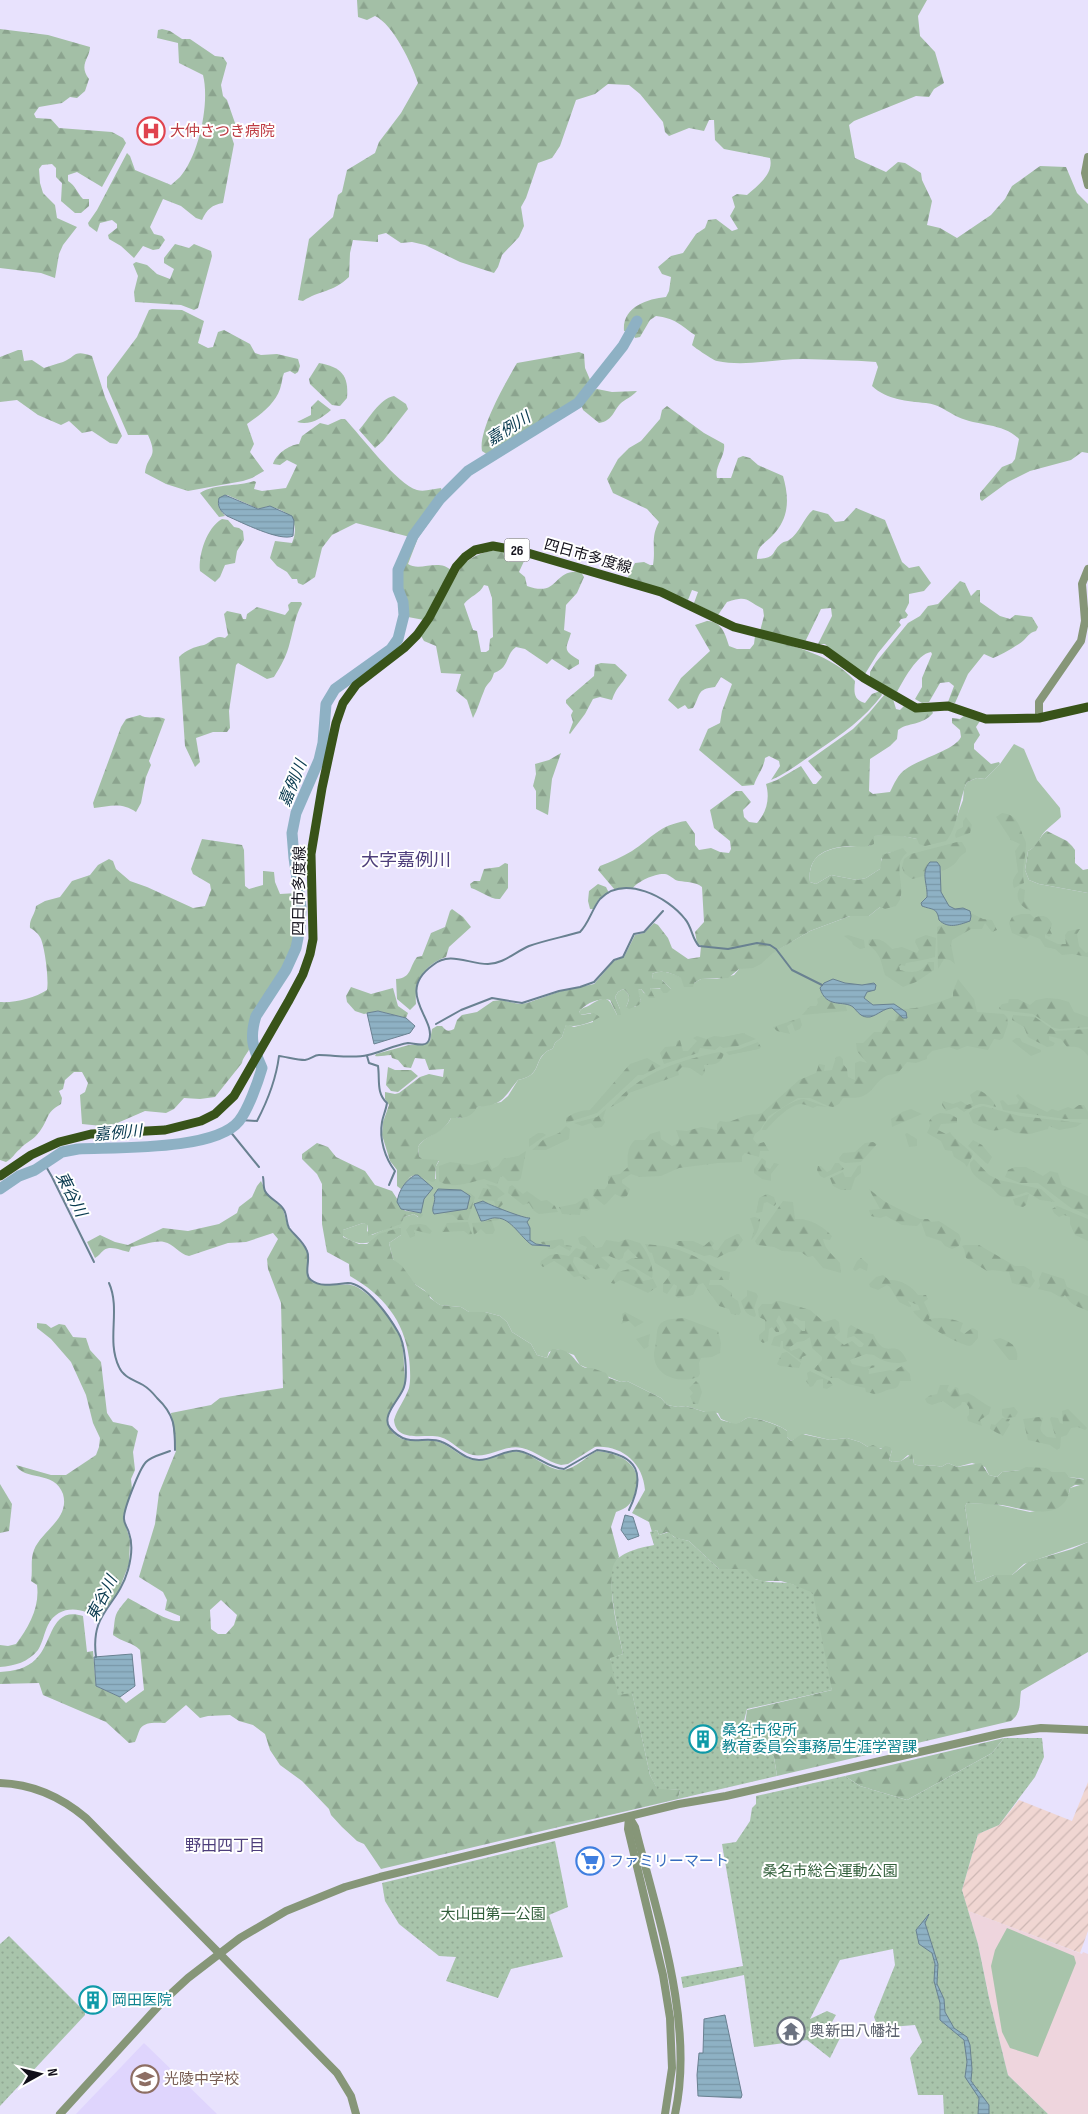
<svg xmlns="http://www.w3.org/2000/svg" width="1088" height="2114" font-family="'Sofia Sans Condensed','Noto Sans JP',sans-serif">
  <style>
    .commercial { fill: #eed5dd }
    .industrial { fill: url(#industrial-furrows) }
    .built { fill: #dfd5fd }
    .grass { fill: #a8c4ab }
    .forest { fill: url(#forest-firs); fill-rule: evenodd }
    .park { fill: url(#park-dots) }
    .water { fill: url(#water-rules); stroke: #698191 }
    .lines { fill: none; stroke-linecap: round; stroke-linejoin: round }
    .stream { stroke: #698191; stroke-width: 2 }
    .river { stroke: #8eb1c4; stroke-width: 11 }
    .tertiary { stroke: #869678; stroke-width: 8 }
    .primary { stroke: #385319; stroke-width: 9 }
    .labels { text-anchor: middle; stroke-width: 4; stroke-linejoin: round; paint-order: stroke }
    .shield { fill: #fff; stroke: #59585f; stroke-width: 1 }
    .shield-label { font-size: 14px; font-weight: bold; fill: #12101a }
    .health-label { font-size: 15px; fill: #be3a42; stroke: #fff; text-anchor: start }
    .street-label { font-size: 15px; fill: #12101a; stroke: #fff }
    .culture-label { font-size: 15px; fill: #0d838f; stroke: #fff; text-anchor: start }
    .shop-label { font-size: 15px; fill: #366cbe; stroke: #fff; text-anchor: start }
    .park-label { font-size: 15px; fill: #325f3b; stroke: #fff }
    .worship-label { font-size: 15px; fill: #5b616d; stroke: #fff; text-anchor: start }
    .education-label { font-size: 15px; fill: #785e54; stroke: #fff; text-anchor: start }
    .water-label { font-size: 16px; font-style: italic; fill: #093a4f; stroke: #fff }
    .neighbourhood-label { font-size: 16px; fill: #4d3e7b; stroke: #fff }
    .quarter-label { font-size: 18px; fill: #4d3e7b; stroke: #fff }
  </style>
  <defs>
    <pattern id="industrial-furrows" width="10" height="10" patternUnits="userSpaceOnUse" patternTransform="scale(1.25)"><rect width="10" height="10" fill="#f0d6d2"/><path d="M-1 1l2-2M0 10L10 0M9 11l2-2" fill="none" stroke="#cdb7b4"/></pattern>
    <pattern id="forest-firs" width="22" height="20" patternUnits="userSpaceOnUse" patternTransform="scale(1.25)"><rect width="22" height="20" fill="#a3bfa6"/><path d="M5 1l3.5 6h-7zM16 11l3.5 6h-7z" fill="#8ba38e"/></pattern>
    <pattern id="park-dots" width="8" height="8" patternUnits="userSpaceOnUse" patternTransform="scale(1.25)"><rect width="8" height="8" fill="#a8c4ab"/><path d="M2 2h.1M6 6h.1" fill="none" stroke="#90a793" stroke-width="1.8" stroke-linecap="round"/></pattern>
    <pattern id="water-rules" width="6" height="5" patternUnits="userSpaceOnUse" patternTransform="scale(1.25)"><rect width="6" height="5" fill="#8eb1c4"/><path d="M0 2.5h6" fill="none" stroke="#7997a8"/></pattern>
  </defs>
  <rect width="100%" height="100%" fill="#e8e2fd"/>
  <path class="commercial" d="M968,1911L1082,1954L1083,1952L1088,1954V2114H1048L1008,2075L989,1998L978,1944Z"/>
  <path class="industrial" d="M1088,1782V1931L1080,1953L968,1911L962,1890L978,1834L999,1825L1019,1800L1072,1821Z"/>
  <path class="built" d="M144,2043L217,2114H76Z"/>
  <g class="grass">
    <path d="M1014,744L1024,749L1037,780L1060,808L1061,817C1055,823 1046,829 1042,835C1038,842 1036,847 1028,851L1025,870L1029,880L1039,884L1088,893V1542L1024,1564L1012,1575H994L978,1582L976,1581C971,1556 969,1531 965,1506L967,1503L994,1504L1030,1512L1060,1506L1069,1493L1070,1488L1080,1485L1084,1479L1069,1477L1052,1472L1020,1470L1002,1472L997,1477L989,1475L985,1467L972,1463L957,1467L948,1463L941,1467C932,1464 923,1468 914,1464L913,1458L908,1455L901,1461L892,1462L889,1460L892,1450C883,1449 876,1447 868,1447L860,1442L847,1438L830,1440L805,1434L791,1441L787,1437V1431C783,1426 754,1416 747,1418C744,1419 740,1423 736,1425L721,1419L718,1413L705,1412L686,1406L678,1407L667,1405L661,1398L627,1381L621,1382L580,1365L574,1355L557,1349L549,1352L547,1358L537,1355L531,1344L512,1332L507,1322L500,1316L485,1312H469L461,1307L440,1305L434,1301L424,1290L416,1285L393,1259L389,1243L401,1235V1227C380,1238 365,1252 343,1236V1230L363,1223L368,1224L367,1231L372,1235L401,1222L404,1217L414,1214L418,1217L421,1213L399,1194L410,1177L436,1179V1166L439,1161L422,1160L419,1156L418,1147C426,1134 444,1133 451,1118H460L477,1107L501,1102L508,1096L518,1080C542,1075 533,1063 546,1052C548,1050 551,1050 553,1048L555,1043L562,1037L566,1024L574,1027L593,1022L591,1013L580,1015L579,1012C582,1007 585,1008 590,1005C607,994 609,998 617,1015L620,1009L615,997L618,992L623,989C631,994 630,999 626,1007H635L641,1001L637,990L641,989L644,993L652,995L650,988L671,989L662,980H653L652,974C665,967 681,978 694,983L701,979H717L734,975L739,969L779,949L810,931L850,916H869L880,907L901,897L898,866L902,857L897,851L888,853L881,859V867L880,869L866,878L857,880L831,875L816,884L810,882C806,845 844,846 870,846L874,836L894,834L917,839L951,832L963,800L964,789L967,782L977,778L985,779L1000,764Z"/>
    <path d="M1007,1928L1074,1956L1076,1963L1038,2057L1010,2048L1002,2032L991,1966L995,1950Z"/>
  </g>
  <g class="forest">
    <path d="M357,0H927L918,16L920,36L935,52L944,83L934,89L929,97L916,96L854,121L849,125L855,158L886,172L898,162L905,163L921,173L922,180L932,201L927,225L940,228L957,238L991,215L1005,199L1012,186L1040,166L1066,167L1077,193L1088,204V453L1082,452L1071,460L1030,471L1008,482L982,501L980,499V493L1002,467L1012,463L1015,459L1019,439C1004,423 977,426 958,417C947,412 939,404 926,403C907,401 887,400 872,386L878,367L876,362C852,360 827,360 803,359C774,359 745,367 717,361C713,360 695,348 692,345L695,335C680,325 675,318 656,316L650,320L640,337L635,338L633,334L638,331L635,328L636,321L630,327L628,326L627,331H624C622,307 647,299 666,297L669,291L671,277L662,274L658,267L671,256L683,253L696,234L705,228L708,220L716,219L732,231L738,229L730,216L735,207L732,197L737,194L747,195C758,185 774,174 770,158L724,149L715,140L714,120H709L704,131L689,128L669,136L665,132L663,122L640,94L629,85L608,84L595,94L576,100L560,146L552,158L538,163L526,198L521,207L524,226L519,237L502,255L498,267L494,273L460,262L425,245L412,242L401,243L386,233L378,235V242L353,240L350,253L349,277C332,293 320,290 303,301L298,300L309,239L333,217L338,195L342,192L347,170L375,153L379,142L401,113L418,83C412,64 393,24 375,16L367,20L358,17Z"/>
    <path d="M0,29L48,35L90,47C90,58 78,65 89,79L85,91L77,98L70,97L62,103L39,107L34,114L36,118L51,119L59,128L112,132L123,138L126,143L102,187L77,172L68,175V181C76,186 77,193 83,199H89V206L81,213H75L61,201L62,183L56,177V168L52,164L42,165L39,169L40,183L43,193L55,205L57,218L77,227L63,245L59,254L55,278L41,273L0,268Z"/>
    <path d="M162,29L170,31L182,39H190L215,56L223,57L227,63L221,85L223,96L227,100L235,123L231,135L234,144L223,203C212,205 207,209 202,220L196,218L181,206L163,199L150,227L154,234L162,236L165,240L159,249L153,250L143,246L134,258L121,246L109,239L108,235L117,228V224L112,220L100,223L97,232L89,226L88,223L97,210L127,153L130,156L135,170L171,185C174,182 177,180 180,177C199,155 210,103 203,75L179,63L178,43L157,38L158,30Z"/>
    <path d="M175,244L189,248L194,244L211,251L212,256L198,308L194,310L181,305L135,302L134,292L138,276L133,264L136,262L147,265L157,274L170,279L174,269L164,263V258Z"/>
    <path d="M152,309L182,310L204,321L198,343L208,348L213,347L218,332L224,330L250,344L255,353L261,355L277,354L298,359L300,366L298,372L295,374L290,371L284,373C282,378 282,383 280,389C275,404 260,415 247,424L254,444L250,452L264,471L252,478L243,481L188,491L166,484L145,473C147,454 159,459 148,435H128L107,387V377L137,337L149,310Z"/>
    <path d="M18,350H22L24,361L32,360L44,368C50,366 56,364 63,362C76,357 73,349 92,356L105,397L122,436L117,444L110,443L92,431L82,433L69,421L61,425L38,415L17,400L0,402V357Z"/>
    <path d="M579,352L584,354L585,368L591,382L581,397L488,455L482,451C478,430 506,382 517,363Z"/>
    <path d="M319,363C341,367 349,375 347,398L340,406L332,405L310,384L309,379Z"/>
    <path d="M597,389L612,392L637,391C632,397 625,399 620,404C613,412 612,421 599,423L583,410L581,404L592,390Z"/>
    <path d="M394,396L406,404L408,409L383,441L375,448L359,430C369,419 379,399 394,396Z"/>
    <path d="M318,400L331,410C322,418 310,426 297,422L311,415V407Z"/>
    <path d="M667,406L704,433L724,444C726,456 714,466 717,478H731L738,458L743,456L750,458L758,465L783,476C789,497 790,517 773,535C765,544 757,545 757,559C778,558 770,552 782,543C784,541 787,542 789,540C800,533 804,517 813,510L828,514L835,522L844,521L856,508L885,520L902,562L909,568L919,566L931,583L924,591L909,594V603L905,611L908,615L906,618L901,619L899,622L901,625L878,653L865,674L839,658L825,644H818L832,616L831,608L821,609L805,642L760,631L764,616L763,609C746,600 748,595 727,602L718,615L694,603L698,592L692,590L688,600L627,579L635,563L644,562L650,565H653C656,548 650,538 659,522L647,509L613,493L607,479L618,459L629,448L641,441L660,419L662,410Z"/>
    <path d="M341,419H345C361,436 397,484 417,490C424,492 433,489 441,488L442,492L410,537L356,523L332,535L322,548L315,577L303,585L298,583L297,579H292L287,572L277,566L270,558L275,541L292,543C300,524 291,511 271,507C266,505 262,510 256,508C247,504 237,499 227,495L218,500L219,508L225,516L219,517L200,493C216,483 237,487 254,481L256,482L254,489L262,491L286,488L297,465L287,460L280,465L273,464C276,454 289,445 299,444L302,436L320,423L328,425Z"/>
    <path d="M433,514H435L418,538L408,564C420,572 438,558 451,570L424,620L408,617L407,613C406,604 402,596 401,587C396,560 419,534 433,514Z"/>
    <path d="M222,519L228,520L234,527L239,528L243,531L244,540L237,551L235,563L225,565L220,577L215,582L200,571C198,555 207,527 222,519Z"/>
    <path d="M498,550L523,556L525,559L519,572L525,577L527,586C560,598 552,568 581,572L584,577L577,593L566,605L564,630L571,633C566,649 562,650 579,660V664L569,670L552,659L547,664L525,649L516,647C505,655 510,667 494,673C491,684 487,682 484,691C480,700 478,709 473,718L467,700L456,691L461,674L441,673L436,646L424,641L421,636L462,566C473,555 483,552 498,550ZM484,585L488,586L492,598L493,637L490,639L489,650L486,652H481L477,631L473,630L464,604C470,596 480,594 484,585Z"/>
    <path d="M960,581L965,583L971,596L977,590H980V602L1000,616L1010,619L1015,615L1032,617L1038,627L1036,631C1029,633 1029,635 1024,640C1019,645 999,656 993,658L984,654L968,674L955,703L948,702L954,686L949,682L940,683L929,702L922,703L915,699L922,687V678L932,654L931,652C917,654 903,681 897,692L870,678V672L876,662L908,623L920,616L928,606L938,604Z"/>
    <path d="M291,602H301L302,604C295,616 294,628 290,642C287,655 281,666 274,677L267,679L238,663L236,665L229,711L230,728L227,732H213L196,738L200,762L195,767L185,746L179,657C186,650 194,647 204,645C212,642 215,634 225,638L228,635L224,614L227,611L241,614L243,619H246L247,614L257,607L285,615L289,610L288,605Z"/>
    <path d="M707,621C722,622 725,633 729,646L737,649H750L754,644L755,636C787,644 832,654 855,681C854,691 853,700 865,703L872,694L880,691L882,695C864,719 842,734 817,751C802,761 788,773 771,780L780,766L779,761L769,756L765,758C764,768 757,775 754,785L742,786L699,750L708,729L720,723L722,711L732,684L721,677L715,687C696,689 701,695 693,708L688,709L685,705L678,709L668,700L681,678L710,651L695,625Z"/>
    <path d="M601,663L615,664L627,675C621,686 616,687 612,700L600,697L593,699L585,714L570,734L569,733L573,722L571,715L573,711L566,703V700L594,676L595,665Z"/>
    <path d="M885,694L893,699L896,709L900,710L904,706L932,711L933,713C922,726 908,722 898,730L897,739L890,746L870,759L869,791L873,794L890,792C894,784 898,774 906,769C919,759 955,750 961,737L960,730L952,723V718L960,719L965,715L980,721L976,727L980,735L974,744V749L991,764L999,762L1000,764L985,779L977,778L967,782C959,799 958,828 946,841L925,846L919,844L917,839C902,835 889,835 874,836V844C867,848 858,846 851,846C827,847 807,855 810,882L816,884L831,875L857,880L866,878L880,869L882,855L903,848L907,853C893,864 903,879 901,895C901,899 898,903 896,906L885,909L880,907L869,916H850L810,931L773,953L761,964L753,968L739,969L728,978L701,979L694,983L693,987H684L681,978C672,973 661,969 652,974L653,979L662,980L671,989L667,993H663L660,988H650L655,998H649L641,989L638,990L641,1001L639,1005L629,1009L626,1007C630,999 631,994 623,989L618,992L615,997L620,1009L621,1015H617L610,1000C600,997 584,1004 579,1012L581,1015L594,1013L600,1017C590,1023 577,1028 566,1025L562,1037L555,1043L553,1048C551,1050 548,1050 546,1052C533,1062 542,1075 518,1080C503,1098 504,1105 477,1107C472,1118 463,1118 451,1118C441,1137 427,1133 418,1147L419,1156L422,1159L439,1160L436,1166L435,1181L432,1182L415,1175L410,1177L401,1189L397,1186V1170L390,1161L382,1135L383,1122L389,1105L385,1099V1092L395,1094L399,1093L420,1077L429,1074L443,1077L444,1069L429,1070L425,1059L415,1058L411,1068L404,1067L398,1060L392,1058L391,1055C385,1055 380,1057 375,1056L376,1054L409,1045H424L430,1041L432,1029L437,1026H442C446,1031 448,1032 454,1029L457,1020L462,1015L477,1012L493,1001L501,1000L519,1004L527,1003L561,991L594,984L614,961L624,957L635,935L644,933L654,923L658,925L668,938L672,948L688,959L700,957L701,946L697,943L695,932L704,922L702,887C696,882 686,882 679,881C673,880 671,875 665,874C656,873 638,881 633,888L615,890L598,870L600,866C611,862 622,857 632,851C652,838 659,825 686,821L695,834V845L699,850L711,848L720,852L729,853L731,849L730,841L714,828L710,810L736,791H742L751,802L743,810L744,817L749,822L757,823C767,812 770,798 766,784L777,780L801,766L813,784H816L822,777L808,761L853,729L869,713Z"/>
    <path d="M140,715C148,720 156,715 165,719L149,761L151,765L146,777L141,803L136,812C122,802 110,806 94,808L93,803L121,727L126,719Z"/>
    <path d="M561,753L552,779L548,815L536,809V791L533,786L536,774L535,764L549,760Z"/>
    <path d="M1002,813C1015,814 1018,822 1022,833C1023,837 1026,840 1026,844C1026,859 1021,868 1024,883L1014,888C1011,881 1014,877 1018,872L1015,851L1020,844L1011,840L996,817Z"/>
    <path d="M966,817L972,825L970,833L956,838L955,835L957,830L963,827V821Z"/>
    <path d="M1047,831L1067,841L1072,846L1075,850V863L1083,870L1088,869V893L1039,884L1029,880L1025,870L1028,851C1038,846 1039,836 1047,831Z"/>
    <path d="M202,839L242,845L244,850L245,886L249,889L263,885V871L274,872L275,882L280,894L297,893C304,942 277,978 252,1018C249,1028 251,1036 250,1046C249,1053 243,1056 242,1063L215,1097L200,1099L184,1098L174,1109L166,1113L145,1111L115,1124L102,1126L82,1124L80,1095L85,1092L88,1083L82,1072H74L65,1080L63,1089L59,1091L62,1098L61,1104C45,1113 49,1119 40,1131C33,1141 27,1141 20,1149C14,1154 13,1158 6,1162L0,1160V1002C15,1003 35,998 47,990C49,980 45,949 41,939C39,934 34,930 30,928C29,919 35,915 36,906L45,901L60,897L72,881L90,875L98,865L109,859L113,861L116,869L130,881L147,887L193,908L205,906L211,890L210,884L193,874L191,869Z"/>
    <path d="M957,842H962L966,849V852C954,860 960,864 942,871L937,862H930L927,865L924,876L912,879L904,873L902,867L904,859L911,854Z"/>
    <path d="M505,863L508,864V888L500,899C491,900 481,891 471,888L470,884L474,881H480L484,869L499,867Z"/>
    <path d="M598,884L606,887L609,893L599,899L593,909H590L588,901L589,891Z"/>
    <path d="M1020,888L1025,890L1024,901L1031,911C1022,908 1013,898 1020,888Z"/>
    <path d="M452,909L463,917L471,927L449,947L446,957C424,965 414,981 416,1004L410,1010L397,999L396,979C412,978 409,967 417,957L422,956L431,933L445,927L450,911Z"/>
    <path d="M971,913L983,919L992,920L997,930L992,932L985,923L982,929H971L952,940L951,945L955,964L950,960L944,959L938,969L937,927C943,923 947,926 953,926C959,925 965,923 969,921Z"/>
    <path d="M1021,914H1030L1034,918C1043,914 1048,916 1052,924L1050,930L1052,934L1049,937L1045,934V938L1058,944H1066L1065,935L1068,931L1080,929L1077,934L1079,946L1086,953L1088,952V957L1072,954L1062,955L1055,949L1045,947L1040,939L1030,935L1026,939L1012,933L1009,923L1012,917Z"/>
    <path d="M848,935L864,940L865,948L860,949L853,945L852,942L844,936Z"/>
    <path d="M926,935L936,938L935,957C925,960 916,961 906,963L905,966L901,965L899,966L900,970C911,973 921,974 928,962H934V970L916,982L903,987L885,975C880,958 881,955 868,944L869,940C880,937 885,942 892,949L902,947L917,953L919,950L915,942L916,939Z"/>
    <path d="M958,979L974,999L977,1012L1004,1014L1007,1017L1008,1024L1003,1038L1000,1040L994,1039L988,1050L967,1046L957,1050L949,1047L932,1051L927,1056V1059L916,1063L907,1062L898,1073C894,1075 889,1074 886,1076C876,1081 873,1092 863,1096C855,1099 850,1097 843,1098L839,1104L833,1107L828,1106L810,1098H798L769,1116L760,1130L755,1134L753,1139L757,1144L764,1142L769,1151H760L759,1157L745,1153L742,1156V1162L718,1163L679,1168L661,1176L640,1177L631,1174L622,1180V1183L630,1189L627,1196L623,1198L615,1194L606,1204L604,1205L593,1196L594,1189H605L608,1184V1176L620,1174L628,1167C627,1158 627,1147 635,1140H645L650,1134L660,1131L661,1139L672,1146L678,1143L679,1138L676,1130L687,1131L701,1127L717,1130V1124L720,1121C734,1124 738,1116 749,1115C754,1114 757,1115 762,1113L799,1080L816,1073L819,1064L825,1065L824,1071L832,1070L836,1057L840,1056L843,1059V1064L847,1069L848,1077L855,1080V1063L860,1061L867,1063L857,1051L856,1043H863L874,1032H881L889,1020L895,1021L896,1014L899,1013L903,1018L906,1012L902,1009C920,1009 936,1003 953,997V991Z"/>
    <path d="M351,987L371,994L393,988L398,1006L408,1013L406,1018L378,1011L364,1014L355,1011L347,1002L346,996Z"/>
    <path d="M823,995L831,1002L846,1006L847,1011L802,1015L810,1006H816L818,1003L817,999Z"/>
    <path d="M1047,998L1059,999L1069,1002L1074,1012L1088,1017V1027L1060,1029L1054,1028L1033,1014L1000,1010L999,1008L1002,1004L1008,1003L1009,999H1018L1030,1005L1036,1000Z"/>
    <path d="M1013,1015L1035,1017L1055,1031L1088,1029V1056C1081,1047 1078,1046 1067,1047L1061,1039L1049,1036V1040L1055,1043L1053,1046L1047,1047L1028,1037L1024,1027L1012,1020Z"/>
    <path d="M800,1018L802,1025L800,1029L795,1031L792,1023L787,1026L790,1034L777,1031L773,1027Z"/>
    <path d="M743,1033L756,1039L738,1046L723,1048L720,1046L715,1050L700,1048L698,1053L664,1064L660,1053L665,1047L676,1046L677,1041L680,1040L683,1051H688L697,1041L693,1038L697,1036L706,1039L714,1036L723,1037Z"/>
    <path d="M1016,1038H1020L1022,1042L1041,1050V1052L1031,1056L1012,1041Z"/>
    <path d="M758,1042L761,1047L759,1049L729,1055L726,1052L740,1049Z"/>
    <path d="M720,1052L724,1054C719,1066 714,1064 704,1065L705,1072L702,1076L690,1068L682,1067L678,1071L679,1075L629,1093L624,1100L611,1107C639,1073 679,1060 720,1052Z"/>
    <path d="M647,1058L661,1066L643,1075H638L597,1113L566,1123V1118C573,1113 581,1110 590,1110L630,1064Z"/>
    <path d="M388,1067L395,1070H411L418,1076L398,1092L391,1091L386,1085Z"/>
    <path d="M977,1090C984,1091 994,1100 996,1107C979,1102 979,1103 964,1112L957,1107L946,1111L942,1105L943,1101L953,1104L961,1101L967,1105L973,1103L970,1095Z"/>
    <path d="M1018,1094L1027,1102L1047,1112L1052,1109L1058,1111L1068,1107L1073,1109L1079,1105H1084L1088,1112V1119H1065L1003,1110L1000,1101L1003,1100L1008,1105L1017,1104L1019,1100L1016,1096Z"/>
    <path d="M804,1099L827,1107L817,1106L813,1108C810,1107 805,1104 801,1104C790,1104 773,1122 766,1130H762C766,1117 791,1100 804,1099Z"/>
    <path d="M983,1106L1020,1116L1082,1123L1076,1127L1059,1130L1049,1126L1048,1129L1030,1134L1015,1133L1005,1128C992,1134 985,1128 973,1123L969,1113L973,1109Z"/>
    <path d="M606,1109L603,1118L605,1122L602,1127L595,1128L591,1123L582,1126L574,1123L597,1117Z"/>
    <path d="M911,1109L922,1114L892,1127L891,1119L902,1112Z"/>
    <path d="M940,1113L950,1114L957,1118V1123L941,1124L938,1130L946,1134L950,1132C953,1138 966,1147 973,1154L967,1167L964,1163L954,1157L952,1151L945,1150L941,1141L927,1133L930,1126L929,1121L933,1116Z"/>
    <path d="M566,1126L570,1129L569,1139L546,1150H532L544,1139L559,1133Z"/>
    <path d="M538,1133H543L546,1135L529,1147V1139Z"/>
    <path d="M907,1133L917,1139V1146L909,1147L905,1134Z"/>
    <path d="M973,1140L982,1145L992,1157L988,1164L986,1163L968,1146Z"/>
    <path d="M873,1142L877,1144L861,1162L845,1163L840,1161L839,1158L843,1153L855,1152L865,1143Z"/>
    <path d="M317,1143L328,1147L336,1157L365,1171L375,1185L392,1191L405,1211L422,1212L423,1215L420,1218L414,1214L404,1217L401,1224L368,1236V1225L363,1223L343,1230V1237L359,1244H367L379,1234L401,1227V1235L389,1243L393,1259L402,1266L416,1285L429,1294L430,1298L440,1305L461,1307L469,1312H485L500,1316L507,1322L512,1332L531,1344L537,1355L547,1358L552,1349C577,1347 573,1370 592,1368L606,1373L609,1378L621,1382L627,1381L661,1398L667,1405L678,1407L686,1406L705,1412L715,1411L721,1420L736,1424C740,1423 744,1419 747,1418C753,1416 783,1426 787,1431V1437L791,1441L802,1434L830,1440L847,1438L860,1442L868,1447L873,1445L881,1449L885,1446L890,1447L892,1450L889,1460L892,1462L901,1461L912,1454L914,1464C923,1468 932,1464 941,1467L948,1463L957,1467L981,1463L989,1475L997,1477L1002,1472L1020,1470L1026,1467L1046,1468L1052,1472H1065L1069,1477L1086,1480L1084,1485H1075L1070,1488C1065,1524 1024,1509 1002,1505C990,1504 979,1504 967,1503L965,1506C969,1531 971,1556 976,1581L978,1582L994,1575H1012L1028,1562L1072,1549L1088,1542V1652L1021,1691C1019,1704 1022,1712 1011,1721L777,1776L774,1757L744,1731L747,1710L832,1690L794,1585L781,1581H762L719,1569L689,1541L676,1538L667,1532L659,1535L657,1530L652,1532L649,1522L632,1513L645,1490C643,1463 622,1445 595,1447L568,1464L561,1465C547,1462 536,1451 522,1448C505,1444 490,1458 473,1455C461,1453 452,1440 440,1437C426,1433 396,1444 394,1420C397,1409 405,1400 409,1388C411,1379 410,1367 409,1358C404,1320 383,1295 350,1276L349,1264L327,1252L322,1224V1184L317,1174L302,1159V1154Z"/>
    <path d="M526,1151L521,1178L518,1181H508L503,1176L500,1177L497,1184L484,1179C472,1182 450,1190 439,1181V1166L450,1162L472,1165L488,1160L492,1169L498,1166L503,1159L518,1156Z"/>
    <path d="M762,1158L766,1161L765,1167L770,1169L774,1163L779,1164L771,1174V1181L762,1179L754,1173V1169Z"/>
    <path d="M974,1159L989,1175L999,1180L1041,1189L1055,1202L1040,1200L1027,1192C1021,1194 1011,1198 1004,1197C998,1196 996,1192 992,1188C983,1181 969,1176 970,1163Z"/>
    <path d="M835,1163H839L844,1169L824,1178L820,1176L817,1170L818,1166H821L827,1172L831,1170Z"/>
    <path d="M861,1165V1173L855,1178L851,1190H841L833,1186L830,1178L843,1172L845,1177H851L858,1166Z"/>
    <path d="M1015,1167H1026L1043,1176L1050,1171L1058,1173L1062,1185L1088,1196V1215L1071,1208L1038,1183H1020L1005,1177L1008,1170Z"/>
    <path d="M261,1181L267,1194L283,1209L288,1227L306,1249L309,1258L307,1272L309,1279C324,1291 344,1280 357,1287C374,1297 393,1318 400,1336C403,1345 404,1357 404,1367C405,1374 406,1383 403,1390C398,1402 387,1409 387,1424C402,1452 423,1434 442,1443C453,1448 464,1460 476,1460C492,1461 506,1449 521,1452C535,1456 548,1470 563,1470C576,1469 586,1456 597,1451C620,1453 645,1465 635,1493C631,1505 627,1508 616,1512L611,1527L619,1557C603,1578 618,1629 623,1654L610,1659L632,1692L650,1775L657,1788L680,1790L678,1799L381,1869L364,1844L357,1841L342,1827L331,1815L329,1809L302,1781L280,1765L270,1750L265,1734L253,1725L239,1721L230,1715L208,1716L200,1718L186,1705L165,1723C158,1723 145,1721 140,1729C138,1733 137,1738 135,1742L129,1743L106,1722L43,1695L39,1683L0,1684V1672C14,1671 26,1669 36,1659C53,1643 50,1606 83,1616L87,1652L93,1651L96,1686L120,1697L126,1703L144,1690L140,1650C132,1642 122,1642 113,1635C116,1613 113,1616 128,1598C140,1604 169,1623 180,1621V1616L165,1610L167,1600L163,1592L139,1577L155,1524L159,1493L176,1451L171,1413L211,1405L220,1398L283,1388L281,1303L268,1269L267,1259L278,1239L273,1233L246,1242L228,1243L189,1256C179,1254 174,1244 164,1242C155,1240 140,1246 131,1247L129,1252C122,1251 111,1245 104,1250C100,1253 99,1256 95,1258L87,1242L100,1235L115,1242L128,1245L163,1228L188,1231L219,1224L237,1213L239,1207L252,1197L257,1186ZM221,1600L237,1615L234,1625L226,1634H218L211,1629L210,1610Z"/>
    <path d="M486,1184L496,1186L505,1194L498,1198L497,1201H502L503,1204L499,1208L496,1207L494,1201L478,1199L483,1188L491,1189Z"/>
    <path d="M512,1185L523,1194L527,1191L541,1201L547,1200L555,1206L558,1212L539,1214L534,1211L529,1203L523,1205L508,1193L509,1187Z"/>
    <path d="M869,1189L884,1201L897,1208L920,1219H928L931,1222L939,1221L959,1234L961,1239L959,1246L952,1249L945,1246L941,1241L926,1236L921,1222L917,1226L902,1225L886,1216L880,1218L871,1216L869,1210L880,1209Z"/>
    <path d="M465,1192L470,1193L475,1197L468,1220H458L453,1215L445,1214L446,1211L466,1209L470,1198Z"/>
    <path d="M767,1194L774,1197L776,1204L774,1206L767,1202L764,1203L762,1212L756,1213L759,1198Z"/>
    <path d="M1029,1194L1026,1205L1023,1207L1015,1205L1013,1199Z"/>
    <path d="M585,1198L588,1199L590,1209L587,1211L581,1209L580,1215L562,1214L559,1207L575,1204Z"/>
    <path d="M783,1201L793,1202L795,1219C809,1218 822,1225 832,1236L830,1240L823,1239C825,1250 833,1255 840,1263L841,1273L823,1268L813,1256L808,1257L801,1252L782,1251L774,1247L757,1245L755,1241Z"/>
    <path d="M1057,1206L1088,1219V1241L1075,1235L1070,1224V1217L1064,1215L1059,1217L1054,1213L1052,1209Z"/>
    <path d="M755,1217L760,1219C760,1226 757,1235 751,1240L754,1230L750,1218Z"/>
    <path d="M497,1218L499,1220L492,1221L495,1230L493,1234H486L481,1229L474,1235L472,1223L484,1222Z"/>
    <path d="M468,1222L472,1234L469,1235L464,1231L442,1232V1231L447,1223Z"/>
    <path d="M420,1224L426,1225L432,1231L430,1234L414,1230L415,1236L410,1238L406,1230L410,1225Z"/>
    <path d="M737,1234H739L743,1240L735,1251L729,1252L717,1258L710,1255L704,1256L675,1244L676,1241H693L704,1246L711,1240L714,1243L712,1247L714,1250H718L725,1240Z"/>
    <path d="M582,1236H585L596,1248L602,1247L606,1240L619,1242L627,1239L640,1243C647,1251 655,1268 652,1278L625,1262L632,1258H638L628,1249L624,1253L623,1258L619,1260L609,1256L601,1257L610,1265L607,1270L601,1268L595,1269L592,1265C584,1264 582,1256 574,1257L573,1262L580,1274L586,1275L590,1279L586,1280L580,1276L574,1277L564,1267L554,1261L543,1267L540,1264L541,1261L550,1255L557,1254L569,1256L576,1248L585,1251L587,1247L580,1244L578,1238Z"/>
    <path d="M562,1239L564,1241V1245L572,1246L570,1251L559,1245L553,1249H548L550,1245L542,1244L541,1242Z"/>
    <path d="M645,1244L664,1246L679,1250L694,1256L720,1270L730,1272L729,1280H710L709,1285H721L732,1293V1297L738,1301L741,1312L739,1315L731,1314L729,1309L719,1306L703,1283L698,1285L693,1295L678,1298L675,1296L677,1286L674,1284L667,1294L663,1292V1284L670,1275L669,1271L655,1263L652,1253L649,1252Z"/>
    <path d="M965,1245H979L1010,1263L1015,1266H1024L1032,1271V1276L1035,1281L1030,1288L1012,1283L1009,1272C1003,1272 992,1269 987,1271L966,1258L964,1249L962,1246Z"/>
    <path d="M861,1258L868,1264L867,1271L860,1268L855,1271L853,1269L857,1261Z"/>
    <path d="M629,1269L635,1270L643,1281L653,1279L657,1287L648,1293L623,1281L620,1280L614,1284L611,1283L618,1272Z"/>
    <path d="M1042,1272L1064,1279L1067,1287L1088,1296V1311C1077,1306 1070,1305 1065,1295L1062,1298L1051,1292L1038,1289L1040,1286L1039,1279Z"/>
    <path d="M883,1275L889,1280C900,1279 912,1286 918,1295H926L928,1299L924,1302L930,1315L929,1319C941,1317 951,1318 963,1323L960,1331L964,1334L972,1328L975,1329L978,1331V1338L972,1345L969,1346C955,1343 919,1322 913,1311L920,1310L918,1305L908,1301L911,1306L909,1307L899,1302L890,1287L887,1285L878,1290L870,1287L869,1284L876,1277Z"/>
    <path d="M747,1290L756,1293L758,1296L754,1308L756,1315L755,1317C746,1315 744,1310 741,1301L747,1296Z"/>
    <path d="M776,1301H780L810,1310L824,1322L835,1319L839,1322L840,1332L834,1337L844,1345L852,1341L859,1347H862L864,1344L854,1336L847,1338L848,1328L851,1325C858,1329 865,1333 873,1334C875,1337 877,1342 880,1345C890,1355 897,1339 907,1361C897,1366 881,1361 874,1355L866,1354L850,1360L852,1364L864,1367L875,1365V1367L868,1369L869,1374L891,1370L893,1371L902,1366L910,1374L911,1381H900C898,1390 894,1388 887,1390C879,1394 876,1395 866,1392L865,1388L848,1384L838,1378H831L814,1369L822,1360V1357L812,1348L810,1337L804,1341L797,1342L789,1348L791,1351L799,1348L807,1355L802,1357L801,1361L783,1348V1341H781L780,1347L771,1345L774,1337L784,1333L787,1329L779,1315L776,1321L780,1327L779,1332H776L772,1327L769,1329L768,1341L763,1343L759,1340V1335L765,1330V1320L759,1317L758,1309L762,1304H772ZM795,1317L801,1321H805V1331H802L797,1325L793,1323Z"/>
    <path d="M625,1312L644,1322L635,1327L629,1321L621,1324L623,1320L622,1314Z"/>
    <path d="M684,1318L718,1331L721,1343L720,1353L712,1357L701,1358L699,1363L700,1374L698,1377C680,1384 653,1377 654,1353C654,1350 656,1346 656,1342C657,1335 656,1328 661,1323C667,1318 677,1319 684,1318Z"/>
    <path d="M37,1323L46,1324L51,1328L59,1324L65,1325L73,1337L86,1338L90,1350L101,1362L107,1413L113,1422L132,1426L138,1431L133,1452L135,1470L131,1479L132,1489L123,1517L130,1540L129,1564L117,1595L98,1619C83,1607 59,1604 48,1625C44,1633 43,1642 38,1650C28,1662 15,1666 0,1667V1645L8,1646L16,1644C29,1627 40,1607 37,1585L31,1581C33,1570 30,1560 34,1550C42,1530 70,1519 63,1494C55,1470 23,1481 16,1465L51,1475H66L96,1455L99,1447L100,1438L93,1423L86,1395L71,1362L51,1339L37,1328Z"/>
    <path d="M650,1334L648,1347L644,1349L636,1339Z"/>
    <path d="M1000,1338C1011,1342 1019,1347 1017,1360H1009L993,1340Z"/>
    <path d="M787,1352L801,1363L799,1368L780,1366L777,1364L782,1353Z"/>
    <path d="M810,1371L830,1381L833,1385L827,1389L823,1388V1379L817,1380L813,1386L810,1387L806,1381L808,1379L807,1373Z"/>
    <path d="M696,1381L699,1383L702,1392L698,1404H693L690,1396L693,1393L689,1388Z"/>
    <path d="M940,1385H949L947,1390L950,1393L955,1387L958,1388L960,1395L968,1393C977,1397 983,1404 991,1407L989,1414L980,1420L982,1426L968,1421L967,1417L969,1415V1407L965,1402H962L961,1405L954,1409L943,1401L932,1405L927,1403L925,1399L929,1396L937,1394Z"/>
    <path d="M1014,1407L1018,1412L1015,1417L1005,1418L1002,1415V1409Z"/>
    <path d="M1068,1409L1087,1428L1085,1430L1078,1427L1071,1428L1067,1435L1061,1437L1060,1448L1057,1450L1050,1445L1028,1440L1023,1419L1039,1417L1043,1418C1041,1428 1037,1429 1047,1437L1056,1438L1050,1419L1051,1417L1058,1418L1060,1423L1063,1424L1062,1411Z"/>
    <path d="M1002,1418L1010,1419L1008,1423L1010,1424L1003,1436L990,1429L991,1424L995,1425Z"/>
    <path d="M0,1484L12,1504L9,1531L0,1533Z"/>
    <path d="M1004,1738L992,1753L907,1800L860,1786L845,1776Z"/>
  </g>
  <g class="park">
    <path d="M657,1530L659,1535L669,1532L674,1537L689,1541L719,1569H746L755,1579L769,1582L790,1583L813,1593L832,1690L747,1709L744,1721L745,1731L774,1757L777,1776L678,1799L680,1790L657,1789L650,1775L632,1693L618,1695L610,1658L623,1654C619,1633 605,1579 615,1562C621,1552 643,1547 654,1545L650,1532Z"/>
    <path d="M1004,1738H1042L1044,1757L1035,1777L999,1825L978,1834L962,1890L978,1944L989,1998L1008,2075L1048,2114H944L943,2095H918L910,2058L922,2042L915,2025L878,2028L874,2017L895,1965L893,1949L840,1960L810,2019L827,2011L836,2015L828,2029L840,2038L830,2058L807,2040L754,2047L744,1975L683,1988L681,1977L743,1966L722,1844L736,1842L750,1821L752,1808L756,1804V1796L845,1776L860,1786L907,1800L992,1753Z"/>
    <path d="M555,1841L568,1907L549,1915L563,1957L511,1969L498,1998L446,1981L456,1957L439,1956L399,1924L385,1901L382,1883Z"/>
    <path d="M9,1936L85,2012V2015L0,2106V1944Z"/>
  </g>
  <g class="water">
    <path d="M225,495L258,509L270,506L292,516L294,521L293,536C280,542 241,522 227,516C220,511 217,506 219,498Z"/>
    <path d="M930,862H937L940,866L941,892L949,906L955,909L963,908L970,911L971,916L970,921C959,925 948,929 939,920C937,907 932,910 922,906L921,903L927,897C928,884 920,873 930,862Z"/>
    <path d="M833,979L845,983L862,985L874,983L876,985L875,990L867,992L864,998L873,1005L894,1004L906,1012L907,1018H903L892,1008C884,1008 878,1015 870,1017C861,1018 858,1012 853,1007C844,1000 826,1009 820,988L824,983Z"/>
    <path d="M378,1011L406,1018L415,1026L410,1033L374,1044L367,1013Z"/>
    <path d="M415,1175H418L433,1188L424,1199L421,1213L401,1209L397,1202C399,1190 405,1181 415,1175Z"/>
    <path d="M438,1189L461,1190L470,1196L467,1209L434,1214C430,1208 437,1201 434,1195Z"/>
    <path d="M483,1201C487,1204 525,1219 530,1218L527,1222L530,1228V1240L536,1244L550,1246L532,1245C521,1238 511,1218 497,1218C491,1217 487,1221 481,1221L474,1204Z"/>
    <path d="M625,1515L633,1517L639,1536L628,1540L621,1530Z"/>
    <path d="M132,1654L135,1686L120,1697L96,1686L94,1657Z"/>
    <path d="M929,1914L925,1923L938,1964L937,1984L944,1999L945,2012L954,2028L967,2037L970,2045L972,2069L971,2081L989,2105V2114H978L979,2098L965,2077L967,2062L964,2040L940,2020V2003L934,1981L935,1964L932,1953L919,1944L916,1930Z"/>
    <path d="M725,2015L742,2095L741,2098L698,2096L697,2075L699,2053H703L704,2019Z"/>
  </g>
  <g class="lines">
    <g class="stream">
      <path d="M436,1024L461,1010L492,998L522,1003L559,991L580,987L594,982L614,960L623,957L634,934L644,932L663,911"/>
      <path d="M367,1056L369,1063L378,1066C380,1080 376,1093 387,1103C386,1110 383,1116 382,1122C379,1139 385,1158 395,1171L389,1185"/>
      <path d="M240,1120L257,1121C268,1100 276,1080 279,1056C287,1057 297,1060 305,1060C311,1059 314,1055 319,1055C335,1055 352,1059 368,1055C381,1052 395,1045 408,1043C414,1043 426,1048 429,1040C437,1019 394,993 433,965C450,951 468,964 488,964C503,964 515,952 529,946C546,940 563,937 580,932C589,923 592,909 600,899C624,874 668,897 685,919C692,927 692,939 699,946L728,949L757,943L770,945L776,949L792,970L822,985"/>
      <path d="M229,1130L259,1167"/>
      <path d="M44,1163L52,1177L94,1262"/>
      <path d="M263,1177C264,1181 263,1187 265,1191C269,1199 280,1202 284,1210C287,1215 286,1222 289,1228C295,1236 303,1241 307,1251C311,1259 303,1274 311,1280C321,1288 336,1284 348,1283C366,1283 390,1318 398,1332C405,1343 408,1375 404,1387C401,1398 380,1416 390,1428C409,1450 424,1434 442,1442C455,1447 464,1460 479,1460C493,1460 505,1449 519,1451C535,1454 548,1468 564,1469L597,1450C639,1455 646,1474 629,1510"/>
      <path d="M109,1283C121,1310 106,1340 119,1367C123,1377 134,1380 143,1385C148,1388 153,1393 157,1398C175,1415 175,1427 175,1450"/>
      <path d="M96,1657C90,1611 117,1608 128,1570C131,1559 133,1544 129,1533C128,1528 124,1524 124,1519C123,1510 140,1468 146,1462C152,1456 163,1454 170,1451"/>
    </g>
    <path class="river" d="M0,1189L19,1176L35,1170L62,1152L78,1149C116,1147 215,1151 239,1121C248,1110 258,1082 262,1068C253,1048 249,1038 256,1016L286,970L296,948L300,928L301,907L294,858L292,833L296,813L319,760L323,743L326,704L335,689L391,649L398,639L404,615L403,602L398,589V570L413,536L440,499L468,471L578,403L623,346L637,321"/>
    <g class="tertiary">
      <path d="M1088,157L1085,173L1088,185"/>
      <path d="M1039,718V702L1081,641L1085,621L1082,584L1088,569"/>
      <path d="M0,1783C33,1784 61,1797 86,1818L337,2073L351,2096L356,2114"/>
      <path d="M629,1817L635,1827C657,1915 695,2024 675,2114"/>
      <path d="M629,1817L628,1829L663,1975L670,2018L672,2068L665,2114"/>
      <path d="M60,2114L163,2001L188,1978L240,1938L286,1911L345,1887L380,1877L679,1804L726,1796L1003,1733L1041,1728L1088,1730"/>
    </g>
    <path class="primary" d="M0,1176L31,1155L59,1142L91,1134L165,1130L201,1121L215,1114L234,1096L288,1002L303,974L310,954L313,939L311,854L322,788L336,723L343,703L356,685L404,648L417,635L429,618L456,567L465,557L475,550L493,546L521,551L661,592L734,627L825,650L864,678L916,708L948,706L986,719L1039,718L1088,707"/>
  </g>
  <defs>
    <g id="hospital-ring" transform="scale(1.4375)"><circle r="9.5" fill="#fff" stroke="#e0444e" stroke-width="1.5"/><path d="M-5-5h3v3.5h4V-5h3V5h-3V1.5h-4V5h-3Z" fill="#e0444e"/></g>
    <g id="building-ring" transform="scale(1.4375)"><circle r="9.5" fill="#fff" stroke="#0f9aa8" stroke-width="1.5"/><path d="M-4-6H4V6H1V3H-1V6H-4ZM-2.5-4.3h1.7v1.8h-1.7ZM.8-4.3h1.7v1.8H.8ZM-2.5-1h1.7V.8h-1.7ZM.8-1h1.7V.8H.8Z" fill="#0f9aa8"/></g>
    <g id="supermarket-ring" transform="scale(1.4375)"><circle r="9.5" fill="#fff" stroke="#3f7fe0" stroke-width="1.5"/><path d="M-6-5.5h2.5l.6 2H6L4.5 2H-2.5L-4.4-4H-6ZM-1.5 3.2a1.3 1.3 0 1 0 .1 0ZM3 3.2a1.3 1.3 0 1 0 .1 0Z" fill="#3f7fe0"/></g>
    <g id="temple-ring" transform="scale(1.4375)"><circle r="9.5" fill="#fff" stroke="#6b7280" stroke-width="1.5"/><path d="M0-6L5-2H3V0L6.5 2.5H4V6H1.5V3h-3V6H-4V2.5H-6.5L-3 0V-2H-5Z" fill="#6b7280"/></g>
    <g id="school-ring" transform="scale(1.4375)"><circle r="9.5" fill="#fff" stroke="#8d6e63" stroke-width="1.5"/><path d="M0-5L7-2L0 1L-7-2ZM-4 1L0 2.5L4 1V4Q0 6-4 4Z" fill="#8d6e63"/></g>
  </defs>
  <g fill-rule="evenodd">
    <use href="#hospital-ring" x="151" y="131"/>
    <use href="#building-ring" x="703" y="1739"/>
    <use href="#supermarket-ring" x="590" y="1861"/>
    <use href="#building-ring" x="93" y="2000"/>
    <use href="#temple-ring" x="791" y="2031"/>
    <use href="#school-ring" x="145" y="2079"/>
  </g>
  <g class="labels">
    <rect class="shield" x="504.5" y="538.5" width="25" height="23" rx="4"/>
    <g class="shield-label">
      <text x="517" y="555">26</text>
    </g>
    <g class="health-label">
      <text x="170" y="136">大仲さつき病院</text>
    </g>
    <g class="street-label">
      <text transform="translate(588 556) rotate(16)" y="5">四日市多度線</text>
      <text transform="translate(299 891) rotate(-89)" y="5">四日市多度線</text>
    </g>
    <g class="culture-label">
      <text x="722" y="1735">桑名市役所<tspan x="722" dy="17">教育委員会事務局生涯学習課</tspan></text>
      <text x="112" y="2005">岡田医院</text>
    </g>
    <g class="shop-label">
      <text x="609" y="1866">ファミリーマート</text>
    </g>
    <g class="park-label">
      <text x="830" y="1876">桑名市総合運動公園</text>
      <text x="493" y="1919">大山田第一公園</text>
    </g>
    <g class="worship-label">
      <text x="810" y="2036">奥新田八幡社</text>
    </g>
    <g class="education-label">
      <text x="164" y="2084">光陵中学校</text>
    </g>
    <g class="water-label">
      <text transform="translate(508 428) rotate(-32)" y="6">嘉例川</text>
      <text transform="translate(292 783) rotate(-68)" y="6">嘉例川</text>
      <text transform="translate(118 1132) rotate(-5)" y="6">嘉例川</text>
      <text transform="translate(72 1194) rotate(63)" y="6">東谷川</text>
      <text transform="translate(101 1598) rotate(-63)" y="6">東谷川</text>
    </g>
    <g class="neighbourhood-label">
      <text x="225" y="1851">野田四丁目</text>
    </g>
    <g class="quarter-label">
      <text x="406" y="866">大字嘉例川</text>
    </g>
  </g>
  <g transform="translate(40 2074) rotate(82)" stroke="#ffffff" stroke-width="4" paint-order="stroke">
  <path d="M0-4L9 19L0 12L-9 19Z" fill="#12101a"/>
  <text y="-8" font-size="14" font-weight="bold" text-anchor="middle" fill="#12101a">N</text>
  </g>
</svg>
